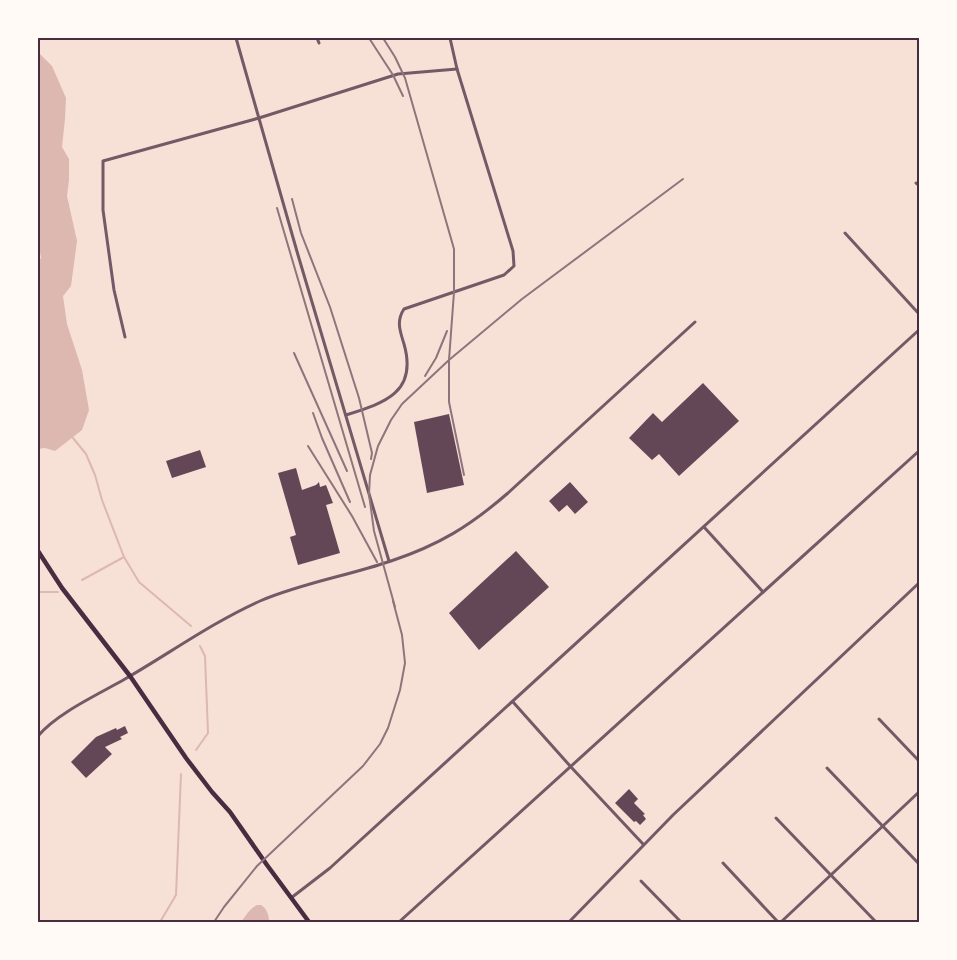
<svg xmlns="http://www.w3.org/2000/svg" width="957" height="960" font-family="Karla,sans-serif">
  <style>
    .water { fill: #dcb8b0 }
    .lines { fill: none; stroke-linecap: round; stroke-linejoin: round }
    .stream { stroke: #dcb8b0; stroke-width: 2 }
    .building { fill: #644757 }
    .minor { stroke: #755966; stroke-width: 3 }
    .primary { stroke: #4a2c40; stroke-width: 4.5 }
    .rail { stroke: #8f747c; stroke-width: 2 }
    .neatline { fill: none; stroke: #4a2c40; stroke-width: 2 }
  </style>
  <rect width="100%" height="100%" fill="#f7e1d7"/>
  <g class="water">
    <path d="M38,52L52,66L66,98L65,119L62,147L69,159V180L67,196L77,241L71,286L63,296L67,324L82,370L89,410L82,430L55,451L45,448L38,449V263L41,258L38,241Z"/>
    <path d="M257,905H261C267,909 269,915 269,922H241C246,916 249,909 257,905Z"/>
  </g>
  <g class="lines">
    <g class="stream">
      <path d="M73,438L86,454L95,475L102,500L124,557L139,582L191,626"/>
      <path d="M82,580L124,557"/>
      <path d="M38,592H58"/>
      <path d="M196,750L208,733L205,656L200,646"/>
      <path d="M160,922L176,895L181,774"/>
    </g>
  </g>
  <g class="building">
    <path d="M703,383L739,421L679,476L659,454L652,460L629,438L653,413L662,422Z"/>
    <path d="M449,414L464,485L427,493L414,422Z"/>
    <path d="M200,450L206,467L172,478L166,461Z"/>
    <path d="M296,468L302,490L316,485L319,482L320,487L326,485L333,503L326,505L340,553L298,565L290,537L296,535L278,473Z"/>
    <path d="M570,482L588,502L575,514L567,505L559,512L549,501Z"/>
    <path d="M516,551L549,587L479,650L449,613Z"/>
    <path d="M125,726L128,733L120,737L122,739L105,747L112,754L86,778L71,762L96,737L116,728L117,730Z"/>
    <path d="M629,789L638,799L634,803L645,814L643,815L646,819L640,825L636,821L634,822L615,803Z"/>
  </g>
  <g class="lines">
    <g class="minor">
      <path d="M236,38L298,255L389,561"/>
      <path d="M317,38L319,43"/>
      <path d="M916,183L920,186"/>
      <path d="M845,233L920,315"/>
      <path d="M125,337L114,290L103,210V161L259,118L398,74L457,69"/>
      <path d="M346,415C384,403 418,393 404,344C400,331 396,321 404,309L504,275L514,266L513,251L457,69L450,38"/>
      <path d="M704,527L763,592"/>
      <path d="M513,702L571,767L643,844"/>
      <path d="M879,719L920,762"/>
      <path d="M38,736C57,713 99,694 125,679C170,653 213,622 260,601C302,583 347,576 391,561C439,545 470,526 508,493L695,322"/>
      <path d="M827,768L920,865"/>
      <path d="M776,818L875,921"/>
      <path d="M723,863L778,922"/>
      <path d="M641,881L681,922"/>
      <path d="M291,898L330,868L920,329"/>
      <path d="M399,922L920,450"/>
      <path d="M569,922L673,815L920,582"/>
      <path d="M781,922L920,791"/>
    </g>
    <path class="primary" d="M38,551L62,588L130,676L186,758L212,792L230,812L267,865L309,922"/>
    <g class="rail">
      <path d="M369,38L393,75L403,96"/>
      <path d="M383,38L395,57L405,78L454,249V292L449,360V402L464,475"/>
      <path d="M292,199L301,233L330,307L359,398L372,453L371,459"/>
      <path d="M277,208L365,507"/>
      <path d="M294,353L347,471"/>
      <path d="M425,376L436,358L447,331"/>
      <path d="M313,413L322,438L350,502"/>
      <path d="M308,446L352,516L377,562"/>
      <path d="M395,607L374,531L369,494L370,475L378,446L391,420L402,404L449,360L522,299L683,179"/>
      <path d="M214,922L224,907L257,866L363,766L380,744L388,728L400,690L405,663L402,635L393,601"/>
    </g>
  </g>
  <rect width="957" height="960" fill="none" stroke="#fffaf5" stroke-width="78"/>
  <rect x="39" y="39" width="879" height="882" class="neatline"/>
</svg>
